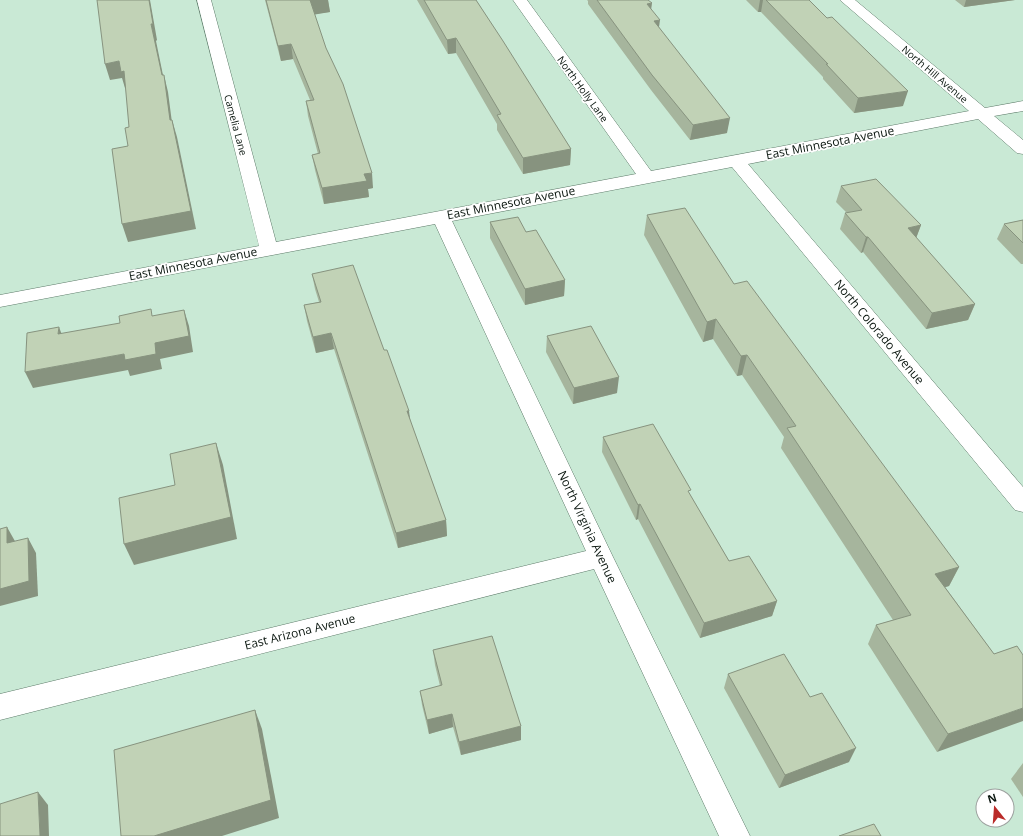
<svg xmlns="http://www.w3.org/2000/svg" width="1023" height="836" font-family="'Open Sans',sans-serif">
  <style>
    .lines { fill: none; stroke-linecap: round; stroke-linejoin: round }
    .minor-casing { stroke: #5d7a69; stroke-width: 1 }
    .minor { fill: #fff; fill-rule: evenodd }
    .wall { fill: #a6b59d }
    .shaded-wall { fill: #87937f }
    .building { fill: #c1d2b6; stroke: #87937f }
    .labels { text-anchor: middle; stroke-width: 3.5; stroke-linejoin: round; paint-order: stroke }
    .far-street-label { font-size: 10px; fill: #09150e; stroke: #fff }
    .street-label { font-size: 12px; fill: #09150e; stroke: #fff }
  </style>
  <rect width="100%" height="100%" fill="#c9e9d5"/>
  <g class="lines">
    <g class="minor-casing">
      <path id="minor" d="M197,0H211L276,242L636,174L513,0H527L651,171L969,111L840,0H855L985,108L1023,101V111L994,116L1023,140V154L1017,153L978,119L748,164L1023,487V512L1015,510L732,167L452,221L613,557L750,836H719L594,569L0,720V694L586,551L435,224L0,307V295L259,246Z"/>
    </g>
    <use href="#minor" class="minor"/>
  </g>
  <g class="wall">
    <path d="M265,0H328L330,12L314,14L373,188L368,189L369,197L324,204L315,170L312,155L318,154L308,116L306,101L310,100L293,59L281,61Z"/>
    <path d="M417,0H476L571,149L570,165L523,174L497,130V124L456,53L448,54Z"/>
    <path d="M587,0H648L651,9L659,27L727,133L690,140L651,90L588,4V1Z"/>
    <path d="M746,0H809L903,106L854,113L823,79V77L761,12H758Z"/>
    <path d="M955,0H1015L964,7Z"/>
    <path d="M841,186L921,225L916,238L975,304L968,320L926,329L863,252L861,253L840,229L845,213H847L836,202Z"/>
    <path d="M647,215L734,284L959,567L949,586L945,587L994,654L1017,646L937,752L868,644L876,625L893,620L781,448L784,437L742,375L737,376L713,339L703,342L644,235Z"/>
    <path d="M1023,220V264H1021L997,239L1004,224Z"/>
    <path d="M490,222L526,232L565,280L564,296L525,305L490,238Z"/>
    <path d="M312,274L410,420L446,520L447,536L398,548L334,349L316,353L307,321L304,305L319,302L315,289Z"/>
    <path d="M547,336L617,393L573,404L546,352Z"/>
    <path d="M603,437L690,495L729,561L777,601L772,616L700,638L638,519L636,520L602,452Z"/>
    <path d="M433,650L521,740L461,755L453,727L429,734L422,705L420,691L440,686L435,665Z"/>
    <path d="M728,674L849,762L779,788L724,688Z"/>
    <path d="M1023,763V797L1011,779Z"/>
  </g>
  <g class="shaded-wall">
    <path d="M149,0H150L157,40L156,41L165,85L164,75L168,92L174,138L170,120L151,24Z"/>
    <path d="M310,0H328L330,12L312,15Z"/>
    <path d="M760,0H763L761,12H758Z"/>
    <path d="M966,0H1015L964,7Z"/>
    <path d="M652,3L650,18L647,4Z"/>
    <path d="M660,20L658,34L654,21Z"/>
    <path d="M456,38V53L448,54L447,40Z"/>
    <path d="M291,44L293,59L281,61L278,46Z"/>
    <path d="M119,61L124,71L129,88H125L122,78L110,80L105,64Z"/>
    <path d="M908,91L903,106L854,113L858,98Z"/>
    <path d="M730,118L727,133L690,140L693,125Z"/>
    <path d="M172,120L177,137L196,229L128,242L122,224Z"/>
    <path d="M571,149L570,165L523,174V158Z"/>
    <path d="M372,173L373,188L368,189L369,197L324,204L322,188L364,174Z"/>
    <path d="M921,225L915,241L908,228Z"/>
    <path d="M866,237H868L863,252L861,253Z"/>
    <path d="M565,280L564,296L525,305V289Z"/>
    <path d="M975,304L968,320L926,329L932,313Z"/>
    <path d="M184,310L189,326L193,352L160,359L162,369L130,376L128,370L33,388L25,372L124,354L155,343Z"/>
    <path d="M716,319L713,339L703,342L707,322Z"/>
    <path d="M59,327L65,343L58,334Z"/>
    <path d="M331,333L334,349L316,353L313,337Z"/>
    <path d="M747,355L742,375L737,376L741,356Z"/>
    <path d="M619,377L617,393L573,404L574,388Z"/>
    <path d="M407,411H409L411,426Z"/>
    <path d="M216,443L223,465L237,539L134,565L124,544Z"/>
    <path d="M640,504L638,519L636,520L638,505Z"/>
    <path d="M446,520L447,536L398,548L396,533Z"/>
    <path d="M7,527L16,543H7Z"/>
    <path d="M28,538L36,553L38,596L0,606V589Z"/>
    <path d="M959,567L949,586L926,593L935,574Z"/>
    <path d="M777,601L772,616L700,638L704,623Z"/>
    <path d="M1023,708V721L937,752L948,734Z"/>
    <path d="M255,710L262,729L279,818L222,836H154Z"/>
    <path d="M452,714L453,727L429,734L427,720Z"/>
    <path d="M521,726V740L461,755L459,742Z"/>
    <path d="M856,748L849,762L779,788L785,775Z"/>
    <path d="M38,792L48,805L49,836H40Z"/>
  </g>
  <g class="building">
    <path d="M97,0H149L153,24H151L162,75H164L170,120H172L191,211L122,224L112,149L128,146L125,128L129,127L124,71L121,72L119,61L105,64Z"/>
    <path d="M266,0H313H310L326,48L343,84L372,173L364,174L367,181L322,188L312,155L320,153L306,101L314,100L291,44L278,46Z"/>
    <path d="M424,0H476L503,41L571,149L523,158L497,115L501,114L456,38L447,40Z"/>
    <path d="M597,0H648L652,3L647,4L660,20L654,21L730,118L693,125L652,75Z"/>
    <path d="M766,0H809L827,18L832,17L908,91L858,98L826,64H828Z"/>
    <path d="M876,179L921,225L908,228L975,304L932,313L868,237H866L845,213L862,210L841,186Z"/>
    <path d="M685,208L734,284L747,281L959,567L935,574L994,654L1017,646L1023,655V708L948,734L876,625L911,615L787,428L796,426L747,355L741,356L716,319L707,322L647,215Z"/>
    <path d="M518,217L526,232L536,230L565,280L525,289L490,222Z"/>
    <path d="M1023,220V243L1004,224Z"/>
    <path d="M353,265L384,350H387L409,411H407L446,520L396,533L331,333L313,337L304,305L321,302L312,274Z"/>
    <path d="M151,309L152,316L184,310L189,336L155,343L156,354L125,360L124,354L25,372L27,333L59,327L58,334L120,323L119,316Z"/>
    <path d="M591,326L619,377L574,388L547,336Z"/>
    <path d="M653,424L691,490L688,491L729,561L749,556L777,601L704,623L640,504L638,505L603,437Z"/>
    <path d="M216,443L231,517L124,544L119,498L175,485L170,454Z"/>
    <path d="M7,527V543L28,538L29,581L0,589V529Z"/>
    <path d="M492,636L521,726L459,742L452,714L427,720L420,691L442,685L433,650Z"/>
    <path d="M784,654L810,697L822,693L856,748L785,775L728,674Z"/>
    <path d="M255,710L271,800L154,836H121L114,750Z"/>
    <path d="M38,792L40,836H0V804Z"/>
    <path d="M874,824L881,836H839Z"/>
  </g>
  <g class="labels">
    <g class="far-street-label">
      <text transform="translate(935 74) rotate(40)" y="4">North Hill Avenue</text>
      <text transform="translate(583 89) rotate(54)" y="4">North Holly Lane</text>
      <text transform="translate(236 125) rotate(75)" y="4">Camelia Lane</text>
    </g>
    <g class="street-label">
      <text transform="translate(830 143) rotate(-11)" y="4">East Minnesota Avenue</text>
      <text transform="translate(511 203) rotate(-11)" y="4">East Minnesota Avenue</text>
      <text transform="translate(193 264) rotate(-11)" y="4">East Minnesota Avenue</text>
      <text transform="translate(879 332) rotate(50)" y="4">North Colorado Avenue</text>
      <text transform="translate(587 527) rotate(65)" y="4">North Virginia Avenue</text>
      <text transform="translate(300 632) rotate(-14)" y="4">East Arizona Avenue</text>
    </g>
  </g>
  <g transform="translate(995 808) rotate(343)"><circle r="19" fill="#ffffff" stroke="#9da19f"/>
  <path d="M0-3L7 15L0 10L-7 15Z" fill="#ba2b29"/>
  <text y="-6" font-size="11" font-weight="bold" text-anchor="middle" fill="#09150e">N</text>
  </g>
</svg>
